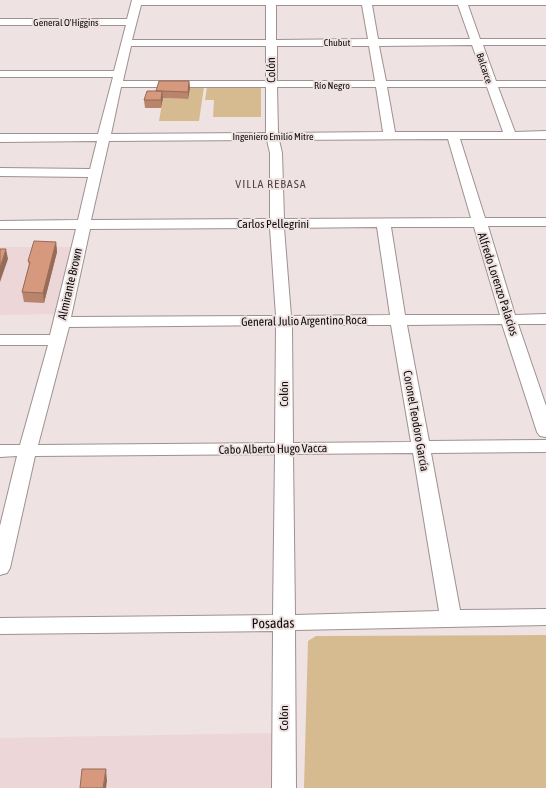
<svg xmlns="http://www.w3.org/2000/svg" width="546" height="788" font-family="'Asap Condensed',sans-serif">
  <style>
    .built { fill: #edd6d8 }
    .green { fill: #d6ba90 }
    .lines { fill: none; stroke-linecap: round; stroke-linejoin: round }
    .minor-casing { stroke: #9e9192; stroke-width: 2 }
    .minor { fill: #fff; fill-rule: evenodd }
    .wall { fill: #b8846c }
    .shaded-wall { fill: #966b58 }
    .building { fill: #d6997d; stroke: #966b58 }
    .labels { text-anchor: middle; stroke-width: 4; stroke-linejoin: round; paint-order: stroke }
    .far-street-label { font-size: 10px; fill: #100c0c; stroke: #efe2e2 }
    .street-label { font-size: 12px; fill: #100c0c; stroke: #efe2e2 }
    .far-quarter-label { font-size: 12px; letter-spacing: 1px; fill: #524747; stroke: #efe2e2 }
    .near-street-label { font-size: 14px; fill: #100c0c; stroke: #efe2e2 }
  </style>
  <rect width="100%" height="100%" fill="#efe2e2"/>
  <g class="built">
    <path d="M0,247H72L56,314L0,315Z"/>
    <path d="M275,733L276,788H0V738Z"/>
  </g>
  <g class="green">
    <path d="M190,87H204L199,121H159L163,98L188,99Z"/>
    <path d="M207,87H261V117H213L214,100H205Z"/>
    <path d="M546,635V788H304L308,641L316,636Z"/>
  </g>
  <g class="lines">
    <g class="minor-casing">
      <path id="minor" d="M132,0H546V5H468L480,39H546V45H483L496,81H546V87H498L515,132L546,131V139H460L485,218H546V226H488L515,315L546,314V324H518L546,406V437L540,436L537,432L502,324L407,325L429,441L546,440V452L431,453L460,610L546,609V625L295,630L296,788H272L273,631L0,634V618L273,615L275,454L35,456L10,568L7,573L0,575V526L17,456L0,457V445H20L48,345H0V335H50L76,229H0V221L78,220L88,177L0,176V168L90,169L97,141L0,142V134H98L113,77H0V71H114L126,25H0V19H127ZM141,5H266V40H132ZM276,5H362L368,39L276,40ZM372,5H458L470,39H378ZM472,45L485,81H386L379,46ZM131,46H266V81H123ZM277,46H369L375,81H277ZM121,87H266V133L111,134ZM277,87H376L383,132L278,133ZM387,87H487L503,132H395ZM448,139L471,218L284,219L282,153L279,140ZM267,140L270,153V219L91,220L109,141ZM377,227L390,315L291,316L284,228ZM391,227H474L500,315H405ZM270,228L276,316L71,317L90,229ZM276,325L275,443L38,445L69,327ZM292,325H391L411,442L293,443ZM413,453L439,611L295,615L293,454Z"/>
    </g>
    <use href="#minor" class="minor"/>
  </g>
  <g class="wall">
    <path d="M189,81L190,88L188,99L163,98L161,108H145L144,100L156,91Z"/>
    <path d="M56,242L57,252L44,303L24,302L22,292L29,265L28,261Z"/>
  </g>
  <g class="shaded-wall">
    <path d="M189,81L190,88L188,99V92Z"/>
    <path d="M162,91L163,98L161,108V100Z"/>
    <path d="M56,242L57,252L44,303L43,293Z"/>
    <path d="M6,249L8,259L0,282V268Z"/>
    <path d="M106,769L107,781L106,788H103Z"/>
  </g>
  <g class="building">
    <path d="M159,81H189L188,92L162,91L161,100H144L147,91H162H156Z"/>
    <path d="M34,241L56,242L43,293L22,292L30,262L28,261Z"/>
    <path d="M0,249H6L0,268Z"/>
    <path d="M82,769H106L103,788H80Z"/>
  </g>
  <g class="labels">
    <g class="far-street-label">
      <text x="66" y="26">General O'Higgins</text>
      <text x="337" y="46">Chubut</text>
      <text transform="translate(485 68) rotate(72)" y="4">Balcarce</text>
      <text x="332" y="89">Río Negro</text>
      <text x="273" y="140">Ingeniero Emilio Mitre</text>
    </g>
    <g class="street-label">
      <text transform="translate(271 70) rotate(-91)" y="4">Colón</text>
      <text x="273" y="228">Carlos Pellegrini</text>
      <text transform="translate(70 284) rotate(-77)" y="4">Almirante Brown</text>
      <text transform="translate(498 284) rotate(72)" y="4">Alfredo Lorenzo Palacios</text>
      <text transform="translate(304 321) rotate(-1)" y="4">General Julio Argentino Roca</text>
      <text transform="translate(284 394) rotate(-90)" y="4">Colón</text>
      <text transform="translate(416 421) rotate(80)" y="4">Coronel Teodoro García</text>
      <text transform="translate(273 449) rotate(-1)" y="4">Cabo Alberto Hugo Vacca</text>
      <text transform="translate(284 718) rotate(-90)" y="4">Colón</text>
    </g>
    <g class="far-quarter-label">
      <text x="271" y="188">VILLA REBASA</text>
    </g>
    <g class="near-street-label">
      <text transform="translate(273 623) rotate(-1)" y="5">Posadas</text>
    </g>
  </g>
</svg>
